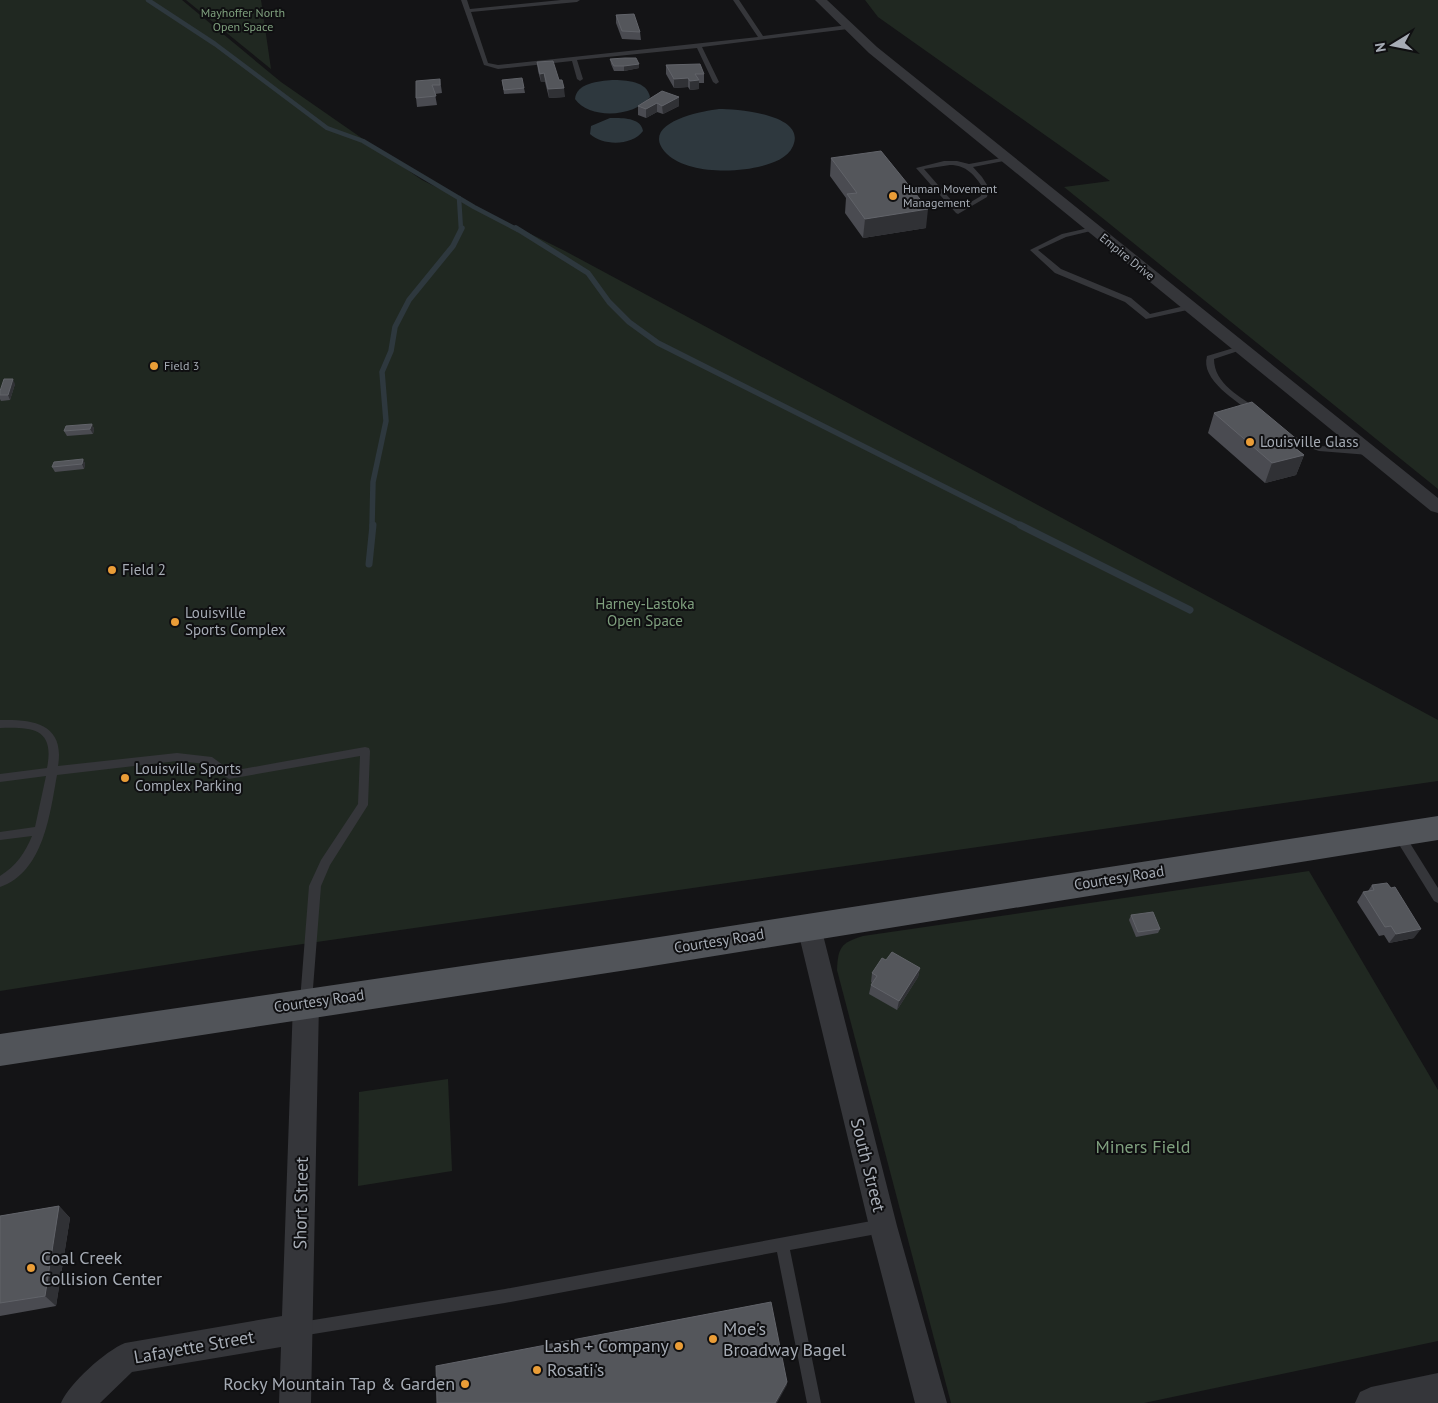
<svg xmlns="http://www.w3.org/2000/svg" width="1438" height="1403" font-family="'PT Sans',sans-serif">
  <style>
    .green { fill: #202821 }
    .water { fill: #2e383e }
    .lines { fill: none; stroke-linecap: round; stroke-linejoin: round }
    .stream-far2 { stroke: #2e383e; stroke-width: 4.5 }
    .stream-far1 { stroke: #2e383e; stroke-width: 5.5 }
    .stream { stroke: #2e383e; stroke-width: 7 }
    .lane { fill: #35363a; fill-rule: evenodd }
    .street { fill: #35363a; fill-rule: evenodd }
    .primary { fill: #515459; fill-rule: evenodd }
    .wall { fill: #4a4b51 }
    .shaded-wall { fill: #303135 }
    .building { fill: #54565b; stroke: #616369 }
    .poi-dot { fill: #ea9d37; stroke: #0f0f11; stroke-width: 2 }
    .labels { text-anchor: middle; stroke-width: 4; stroke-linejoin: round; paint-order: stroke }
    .far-park-label { font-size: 12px; fill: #7fa07e; stroke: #0f0f11 }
    .far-poi-label { font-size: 12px; fill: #a6acb5; stroke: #0f0f11; text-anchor: start }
    .far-street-label { font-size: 12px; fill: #a6acb5; stroke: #0f0f11 }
    .poi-label { font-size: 15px; fill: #a6acb5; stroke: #0f0f11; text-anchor: start }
    .park-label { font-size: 15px; fill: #7fa07e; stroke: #0f0f11 }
    .street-label { font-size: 15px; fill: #a6acb5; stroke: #0f0f11 }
    .near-park-label { font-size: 18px; fill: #7fa07e; stroke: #0f0f11 }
    .near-street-label { font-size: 18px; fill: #a6acb5; stroke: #0f0f11 }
    .near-poi-label { font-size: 18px; fill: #a6acb5; stroke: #0f0f11; text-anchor: start }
  </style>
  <rect width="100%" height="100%" fill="#141416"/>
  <g class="green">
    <path d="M0,0H182L281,82L422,180L565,251L1438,720V781L254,951L0,991Z"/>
    <path d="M186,0H261L271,69Z"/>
    <path d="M865,0H1438V489L1064,187L1110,181L878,17Z"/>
    <path d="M1309,871L1438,1090V1341L1144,1403H951L837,970C838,947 841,943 863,936Z"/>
    <path d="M448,1079L452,1171L358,1186L359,1092Z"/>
  </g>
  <g class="water">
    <path d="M612,80C626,80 647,81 650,97C635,117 590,120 575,99C576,83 599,81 612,80Z"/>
    <path d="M719,109C736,109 807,114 793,146C788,158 773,163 762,166C736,173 688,174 667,154C637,124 700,111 719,109Z"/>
    <path d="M610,118C621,118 641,117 643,131C632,146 603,146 590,134L591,126Z"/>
  </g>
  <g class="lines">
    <g class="stream-far2">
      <path d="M148,0L215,44L327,128L363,141L474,207L518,230"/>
      <path d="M459,198L461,230"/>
    </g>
    <g class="stream-far1">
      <path d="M516,228L588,273L609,302L629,322L658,343L1022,526"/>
      <path d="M372,526L373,482L386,421L382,372L391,351L395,327L409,300L453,246L462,228"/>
    </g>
    <g class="stream">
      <path d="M1020,525L1190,610"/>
      <path d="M369,564L373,525"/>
    </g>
    <g class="lane">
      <path d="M461,0H467L470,9L561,0H580L577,2L471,12L488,63L498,65L758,37L733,0H739L763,36L848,25L851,27L848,29L702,47L719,82L716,84L713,82L697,48L577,60L583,79L580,81L577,79L572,61L498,69L484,65Z"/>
      <path d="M1007,157L1010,159L1009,160L973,167L982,177L989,188L987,197L958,214L956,213L916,168L944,161H957L969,164ZM950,165C966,165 975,175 983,188L981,196L959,209L924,169Z"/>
      <path d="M1093,227L1096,229L1095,230L1066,237L1038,250L1061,269L1131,298L1150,314L1189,305H1192V309L1146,319L1125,302L1055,273L1030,250L1062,234Z"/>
      <path d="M1237,347H1243L1244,349L1214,359C1214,384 1241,397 1259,410V414H1253C1237,401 1200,380 1207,356Z"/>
      <path d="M1287,434L1320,446L1369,449L1373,452L1369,455L1319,451L1284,439L1283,437Z"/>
      <path d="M0,720C34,719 65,724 58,766L177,753L212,757L231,771L365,747L369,748L370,751L368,805L330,865L321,886L312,1001L310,1005L306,1006L302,1005L300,1001L309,886L321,860L358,804L360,756L229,779L206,764L177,761L57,775C50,813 44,872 0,887V876C16,866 25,853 32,836L0,840V832L35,827L46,776L0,782V774L47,768C55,728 32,727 0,728Z"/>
      <path d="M1399,831L1403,832L1438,888V903L1434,901L1395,838L1394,835L1395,832Z"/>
      <path d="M882,1219L887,1221L889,1226L887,1231L882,1233L790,1250L821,1403H807L777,1252L505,1303L301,1336L296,1334L294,1329L296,1324L301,1322L505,1289Z"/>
    </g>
    <g class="street">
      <path d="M815,0H827L877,47L1438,498V513L1431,511L869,53Z"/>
      <path d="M809,917L818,920L821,927L897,1226L947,1403H915L869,1226L797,927L800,920Z"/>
      <path d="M306,992L315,995L319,1003L311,1403H279L281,1347L132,1372L100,1403H61C69,1384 105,1351 125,1343L282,1316L293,1003L297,995Z"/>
      <path d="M1438,1373V1403H1355L1360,1392L1371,1387Z"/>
    </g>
    <path class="primary" d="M1438,816V840L640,968L0,1066V1034L640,940Z"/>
  </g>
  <g class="wall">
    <path d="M616,15L640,32L641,40L622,39L616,23Z"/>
    <path d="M610,59L639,64V68L624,71H614L611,64Z"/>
    <path d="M537,62L559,80L565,97L549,98L545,82H541L538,71Z"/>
    <path d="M666,65L704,74V83H699V89L690,90L688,87L674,88L666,74Z"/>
    <path d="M440,79L442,93L435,94L437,105L417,107L416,98Z"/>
    <path d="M502,80L524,88L525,93L504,94Z"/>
    <path d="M662,91L679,106L663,114L657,112L646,118L638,115V106Z"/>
    <path d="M831,158L926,228L863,238L845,213L846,198L830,176Z"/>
    <path d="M15,384L10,400L1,401L0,399V391Z"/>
    <path d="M1214,413L1300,442L1297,449L1304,455L1296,475L1265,483L1208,433Z"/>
    <path d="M92,424L94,429L93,434L67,436L64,431Z"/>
    <path d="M83,459L85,464L84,469L55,472L52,467Z"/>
    <path d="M1372,885L1414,938L1389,943L1384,935L1379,936L1357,902L1363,892L1368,891Z"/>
    <path d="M1131,915L1160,929L1158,933L1136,937L1129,920Z"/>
    <path d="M886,960L920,968L918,977L897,1010L869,994L871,985L872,983L871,982L872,973Z"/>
    <path d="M59,1206L70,1218L56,1306L0,1316V1216Z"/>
  </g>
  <g class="shaded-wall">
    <path d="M639,64V68L624,71V66Z"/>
    <path d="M544,73L545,82H541L540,74Z"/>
    <path d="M688,78V87L674,88V79Z"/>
    <path d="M699,80V89L690,90V81Z"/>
    <path d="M564,88L565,97L549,98L548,89Z"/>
    <path d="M679,97V106L663,114L662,106Z"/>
    <path d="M657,103V112L646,118V109Z"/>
    <path d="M928,209L926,228L863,238L865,219Z"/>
    <path d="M13,379L15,384L10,400L8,395Z"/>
    <path d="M92,424L94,429L93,434L90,429Z"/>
    <path d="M1300,442L1293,458L1304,455L1296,475L1265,483L1272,463L1291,445Z"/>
    <path d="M83,459L85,464L84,469L82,464Z"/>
    <path d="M1421,929L1414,938L1389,943L1396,934Z"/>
    <path d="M920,968L918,977L897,1010L899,1001Z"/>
    <path d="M59,1206L70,1218L56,1306L45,1296Z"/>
    <path d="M787,1382V1385L777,1403H775Z"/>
  </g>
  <g class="building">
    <path d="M634,14L640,32L622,31L616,15Z"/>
    <path d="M625,58H636L639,64L624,66H614L610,59Z"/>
    <path d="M553,61L559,80H562L564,88L548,89L544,73L540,74L537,62Z"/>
    <path d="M700,64L704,74H695L699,80L690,81L688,78L674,79L666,65Z"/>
    <path d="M522,78L524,88L504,90L502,80Z"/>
    <path d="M440,79V85H432L436,96L416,98V81Z"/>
    <path d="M662,91L679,97L662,106L657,103L646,109L638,106Z"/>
    <path d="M881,151L928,209L865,219L847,194L857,193L831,158Z"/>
    <path d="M4,379H13L8,395H0V391Z"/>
    <path d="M1252,402L1300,442L1291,445L1304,455L1272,463L1214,413Z"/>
    <path d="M92,424L90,429L64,431L66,426Z"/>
    <path d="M83,459L82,464L52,467L54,462Z"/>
    <path d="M1387,883L1391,888L1395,887L1421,929L1396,934L1391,926L1385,927L1363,892L1374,890L1372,885Z"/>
    <path d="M1153,912L1160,929L1138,932L1131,915Z"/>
    <path d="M892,952L920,968L899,1001L871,985L877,976L872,973L882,958L886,960Z"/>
    <path d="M59,1206L45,1296L0,1303V1216Z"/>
    <path d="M771,1302L787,1382L775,1403H437L436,1366Z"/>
  </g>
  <g class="poi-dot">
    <circle cx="893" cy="196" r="5"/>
    <circle cx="154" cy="366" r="5"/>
    <circle cx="1250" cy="442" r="5"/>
    <circle cx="112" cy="570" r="5"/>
    <circle cx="175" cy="622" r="5"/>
    <circle cx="125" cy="778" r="5"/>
    <circle cx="31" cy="1268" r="5"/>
    <circle cx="713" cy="1339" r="5"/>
    <circle cx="679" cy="1346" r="5"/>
    <circle cx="537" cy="1370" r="5"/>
    <circle cx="465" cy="1384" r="5"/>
  </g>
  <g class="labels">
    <g class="far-park-label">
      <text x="243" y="17">Mayhoffer North<tspan x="243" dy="14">Open Space</tspan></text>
    </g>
    <g class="far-poi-label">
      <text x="903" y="193">Human Movement<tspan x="903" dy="14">Management</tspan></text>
      <text x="164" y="370">Field 3</text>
    </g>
    <g class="far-street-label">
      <text transform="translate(1127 257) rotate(39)" y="4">Empire Drive</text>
    </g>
    <g class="poi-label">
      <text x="1260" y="447">Louisville Glass</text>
      <text x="122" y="575">Field 2</text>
      <text x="185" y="618">Louisville<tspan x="185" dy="17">Sports Complex</tspan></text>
      <text x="135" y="774">Louisville Sports<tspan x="135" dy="17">Complex Parking</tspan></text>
    </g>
    <g class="park-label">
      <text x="645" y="609">Harney-Lastoka<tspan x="645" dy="17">Open Space</tspan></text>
    </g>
    <g class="street-label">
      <text transform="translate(1119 878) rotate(-9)" y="5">Courtesy Road</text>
      <text transform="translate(719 941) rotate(-9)" y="5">Courtesy Road</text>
      <text transform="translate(319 1001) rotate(-8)" y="5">Courtesy Road</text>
    </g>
    <g class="near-park-label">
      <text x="1143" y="1153">Miners Field</text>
    </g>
    <g class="near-street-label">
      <text transform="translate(868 1165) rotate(76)" y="6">South Street</text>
      <text transform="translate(301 1203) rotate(-89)" y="6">Short Street</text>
      <text transform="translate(194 1347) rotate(-10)" y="6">Lafayette Street</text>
    </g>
    <g class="near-poi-label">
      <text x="41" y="1264">Coal Creek<tspan x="41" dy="21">Collision Center</tspan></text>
      <text x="723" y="1335">Moe's<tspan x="723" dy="21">Broadway Bagel</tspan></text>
      <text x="669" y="1352" text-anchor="end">Lash + Company</text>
      <text x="547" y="1376">Rosati's</text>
      <text x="455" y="1390" text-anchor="end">Rocky Mountain Tap &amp; Garden</text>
    </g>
  </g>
  <g transform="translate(1393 45) rotate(260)" stroke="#0f0f11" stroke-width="4" paint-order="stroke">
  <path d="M0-4L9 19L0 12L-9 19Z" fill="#a6acb5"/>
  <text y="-8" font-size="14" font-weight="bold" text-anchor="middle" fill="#a6acb5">N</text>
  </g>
</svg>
